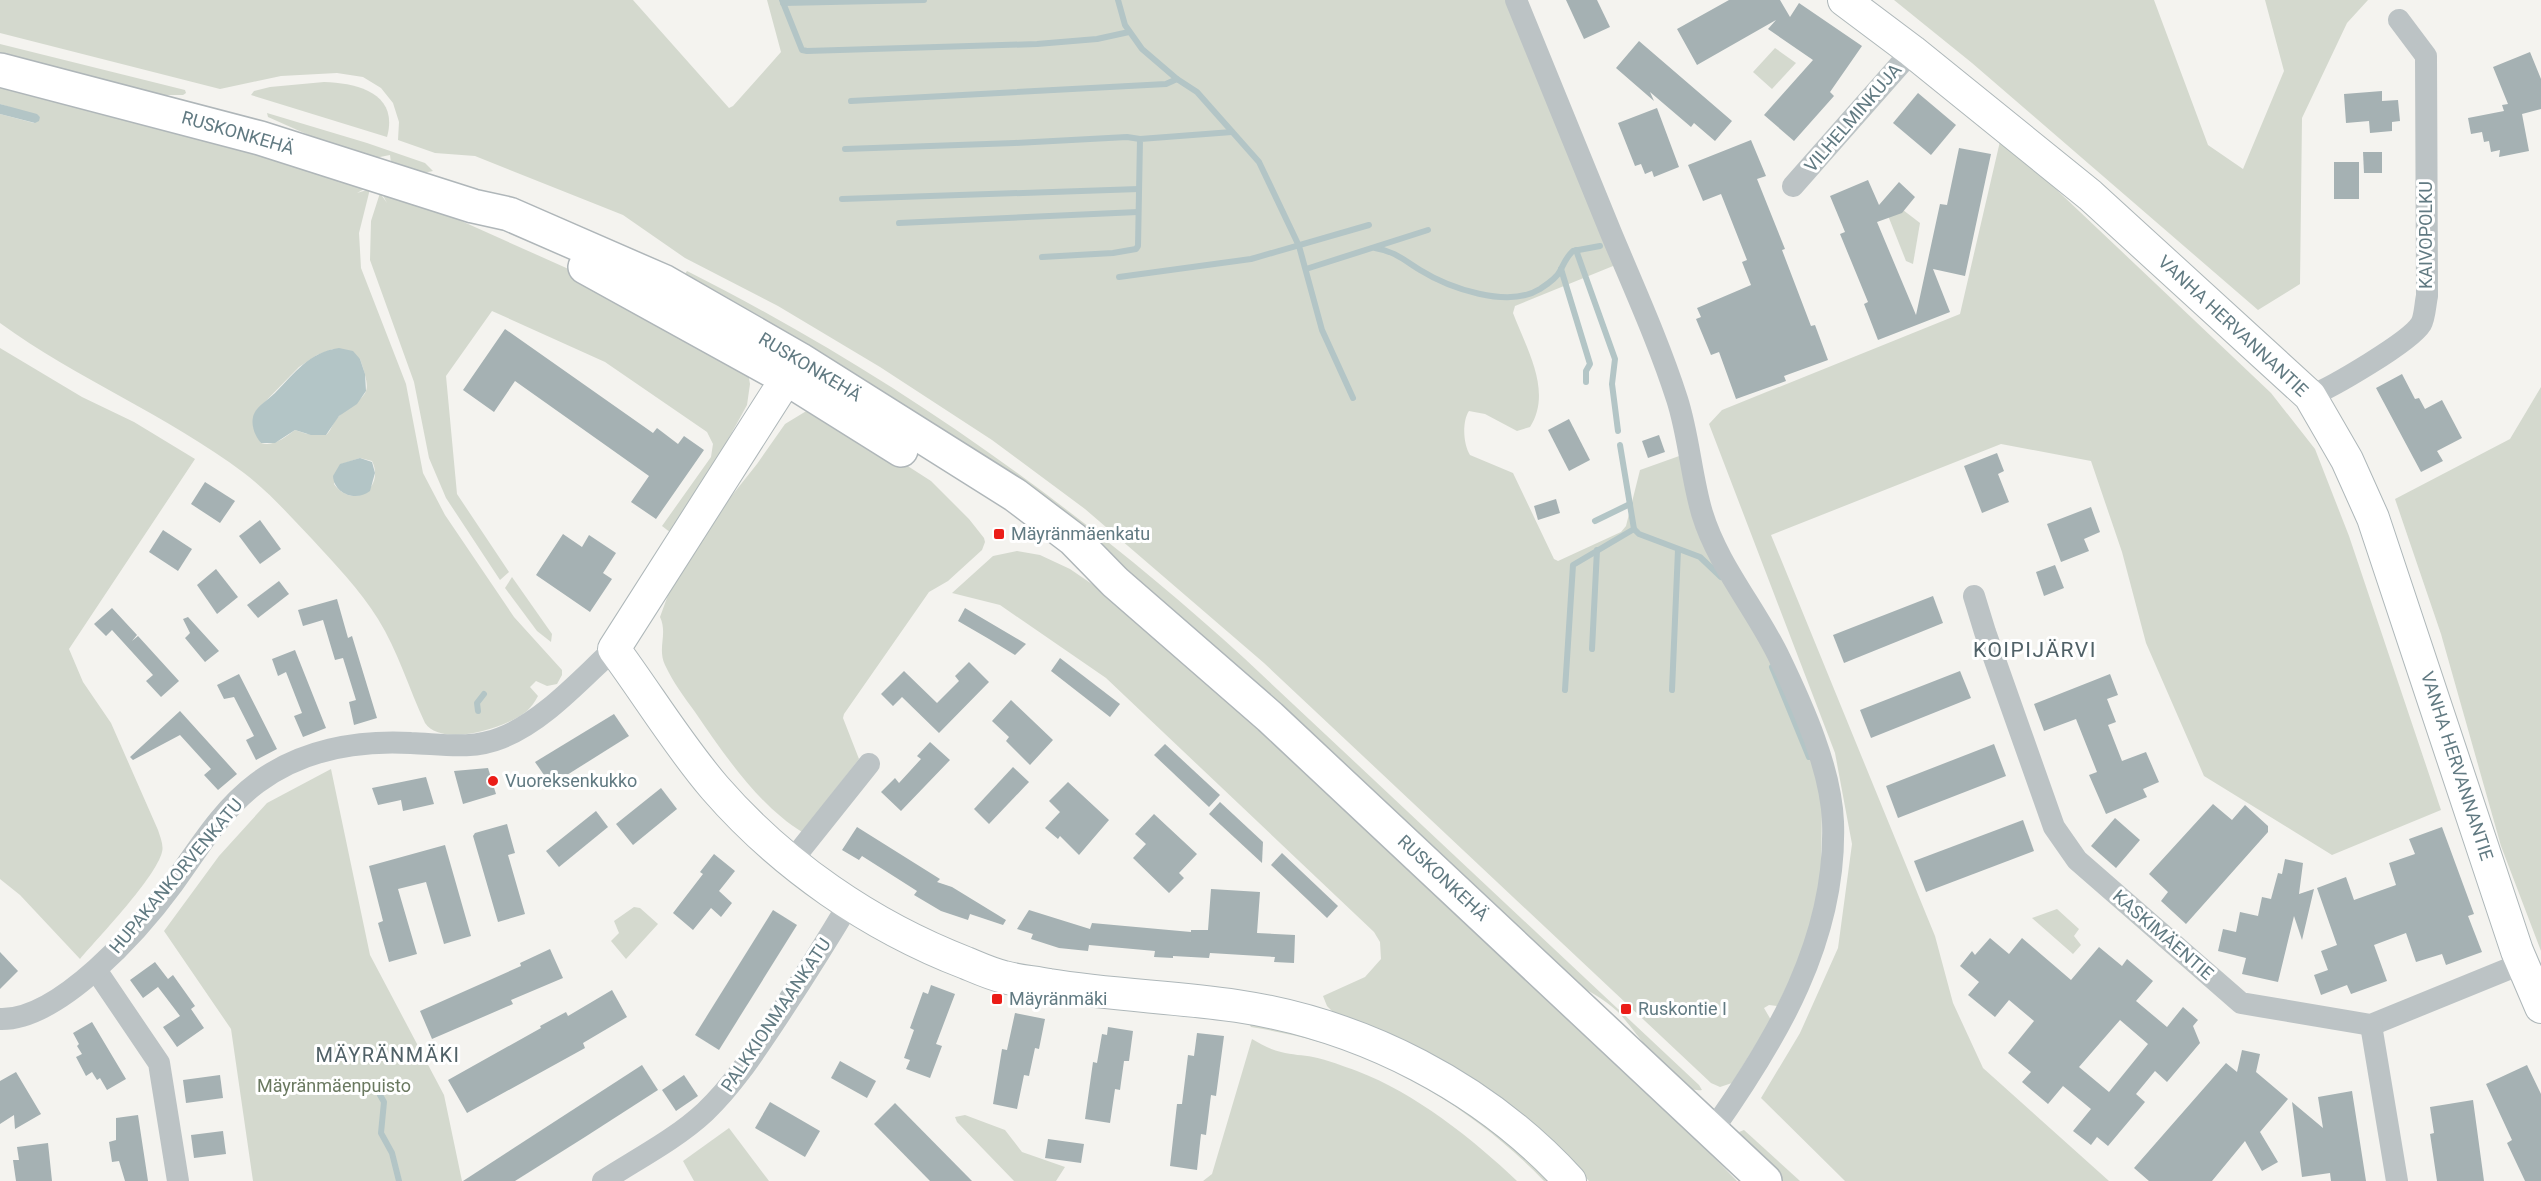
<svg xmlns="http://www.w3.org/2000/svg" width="2541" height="1181" font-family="Roboto,sans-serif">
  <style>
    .green { fill: #d4d9ce; fill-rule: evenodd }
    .water { fill: #b3c5c6 }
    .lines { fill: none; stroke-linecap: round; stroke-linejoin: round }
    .stream { stroke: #b3c5c6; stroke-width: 6 }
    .building { fill: #a5b1b3; fill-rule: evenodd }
    .secondary-casing { stroke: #aeb7b9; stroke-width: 34 }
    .primary-casing { stroke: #afb6b9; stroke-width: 36 }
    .street { stroke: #bcc3c5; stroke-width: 22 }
    .secondary { stroke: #fff; stroke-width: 32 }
    .primary { stroke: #fff; stroke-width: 33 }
    .poi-dot { fill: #eb1d18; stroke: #fff; stroke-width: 2 }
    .labels { text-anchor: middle; stroke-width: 6; stroke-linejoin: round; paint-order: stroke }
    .street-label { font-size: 18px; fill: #617a82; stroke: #fff }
    .poi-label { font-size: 18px; fill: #617a82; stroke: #fff; text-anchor: start }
    .park-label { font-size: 18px; fill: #6a7960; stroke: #fff }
    .neighbourhood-label { font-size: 20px; letter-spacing: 1.5px; fill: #506167; stroke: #fff }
    .quarter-label { font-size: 21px; letter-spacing: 1.5px; fill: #506167; stroke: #fff }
  </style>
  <rect width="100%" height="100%" fill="#f4f3ef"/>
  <g class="green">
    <path d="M0,0H633L729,108L733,106L781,52L767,0H1507L1618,264L1515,306L1513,313C1526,348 1553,391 1530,427L1517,431L1485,414L1469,411C1462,421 1463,444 1470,455L1513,473L1554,559L1558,561L1621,532L1626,526L1640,470L1682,455L1779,677L1815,769L1822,801L1821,885L1805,950L1777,1006L1769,1005L1764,1008L1771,1020L1732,1083L1720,1087L1711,1083L1264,663L1085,509L992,440L880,367L778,306L685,258L623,215L475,156L435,153L398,140L399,122L393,103L381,88L363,77L337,73L281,76L220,89L0,33Z"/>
    <path d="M1894,0H2154L2208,145L2243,169L2284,71L2265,0H2368L2347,23L2302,118L2300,284L2258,310L1972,63Z"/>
    <path d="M0,44L185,90L186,93L183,95H158L0,56Z"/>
    <path d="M1775,48L1796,63L1772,89L1753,72Z"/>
    <path d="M324,82C359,83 399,94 387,137L251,95L254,91L270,87Z"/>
    <path d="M0,86L182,132L368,187L357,193L370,189L359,233L361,268L406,384L423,473L445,515L514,617L562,670V675L557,684L547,686L536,681L530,687L538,696C535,702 531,707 527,711C507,728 442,748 425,723C409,689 398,651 378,619C360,590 335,564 312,539C290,516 269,492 244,473C167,415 77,379 0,323V114L34,123L40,117L0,104ZM333,349L360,359C374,399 366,392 339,416C333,421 332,430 326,435L307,434L295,430C285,437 274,447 261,443L253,426L256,411L299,367L317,355ZM360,458L372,461C385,487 354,511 334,484L342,464Z"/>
    <path d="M267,113L367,143L425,163L433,171L424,173L391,163L390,155L375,158L322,141L268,117Z"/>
    <path d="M2001,137L2271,393L2315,449L2349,536L2441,810L2332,855L2204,776L2146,643L2122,552L2091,461L2001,444L1771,535L1935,936L1953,1003L1983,1068L2109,1181H1845L1761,1098L1800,1033L1838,948L1852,844L1835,753L1709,424L1722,410L1960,314Z"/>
    <path d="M381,192L448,215L573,271L748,373L750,384L747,405L675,536L662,526L711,457L713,444L707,432L605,362L492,311L446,376L457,494L509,572L500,580L446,498L429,458L414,382L370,260L371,221L380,193L387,203Z"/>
    <path d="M1890,200L1920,223L1913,264L1906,261L1883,203Z"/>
    <path d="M687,271C891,374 1076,505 1244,658L1699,1085L1702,1090C1675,1095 1636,1029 1617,1011C1604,999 1589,991 1574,983L1141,583L682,278Z"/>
    <path d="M0,348L82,397L134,422L195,459L69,649L83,682L111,723L158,830C160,837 164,845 162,852C156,877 99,937 80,959L20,895L0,879Z"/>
    <path d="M2541,387V951L2501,846L2441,634L2395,499L2510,439Z"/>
    <path d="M808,410L822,411L931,481L969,519L984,538L985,542L982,550L948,581L929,592L844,714L843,718L859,759L802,832C759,806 723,753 695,712C684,697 673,682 665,665C657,648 668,634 660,617L672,584L710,523L757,464L785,424Z"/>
    <path d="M1017,551L1040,555L1070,569L1108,595L1233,703L1697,1140L1737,1181H1589L1550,1141L1333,1012L1327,1006L1323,996L1365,977L1381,959L1380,942L1374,932L1106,678L1000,605L952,593L993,556Z"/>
    <path d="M512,577L552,634L551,642L537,631L505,588Z"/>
    <path d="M331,769L370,955L444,1095L462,1181H253L231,1029L164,931L219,856L267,803Z"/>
    <path d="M634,907L640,908L658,924L626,959L611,941L619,933L614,921Z"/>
    <path d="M2057,909L2079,929L2074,936L2081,945L2073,954L2032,918Z"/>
    <path d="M1248,1022L1280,1024L1439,1087L1557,1181H1544C1486,1120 1400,1064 1319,1042C1296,1035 1274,1031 1251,1027Z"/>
    <path d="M1252,1039C1261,1044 1271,1050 1281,1052C1292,1055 1303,1055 1313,1057C1328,1060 1343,1066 1357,1071C1415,1093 1473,1139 1517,1181H1203L1212,1174Z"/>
    <path d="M965,1115L1005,1130L1022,1152L1065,1167L1056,1181H1014L957,1122L955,1117Z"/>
    <path d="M729,1128L769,1181H694L683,1161Z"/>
    <path d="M1744,1130L1800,1181H1782L1751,1152L1739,1132Z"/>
  </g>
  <g class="water">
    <path d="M0,104L37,114L40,117L39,121L35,123L0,114Z"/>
    <path d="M339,348L353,351L360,359L365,374L366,391L357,404L339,416L326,435H311L295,430L275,443H261C255,436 251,426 253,417C255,407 268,400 275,393C295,373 309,352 339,348Z"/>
    <path d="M360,458L372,462L375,473L370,491C356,502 334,494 333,476L340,464Z"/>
  </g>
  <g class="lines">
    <g class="stream">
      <path d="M782,0L802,50L807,51L1037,44L1097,39L1129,32"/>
      <path d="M1118,0L1125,25L1142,49L1177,79L1197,92L1259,162L1299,246L1322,330L1353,398"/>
      <path d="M783,3L924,0"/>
      <path d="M851,101L1166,84L1177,79"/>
      <path d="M845,149L1015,143L1127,137L1140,139"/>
      <path d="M842,199L1139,189"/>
      <path d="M899,223L1138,212"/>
      <path d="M1375,248C1394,251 1404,260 1420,270C1449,288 1508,309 1540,289C1546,285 1557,278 1560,271C1564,264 1566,257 1573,251L1600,246"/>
      <path d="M1576,250L1615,359L1612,384L1618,431"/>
      <path d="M1042,257L1113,253L1136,249L1138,246L1140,139L1232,132"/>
      <path d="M1306,269L1428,230"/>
      <path d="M1561,269L1590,364L1586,371V382"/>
      <path d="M1119,277L1251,259L1369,225"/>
      <path d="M1595,521L1630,504"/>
      <path d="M1634,529L1639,534L1700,557L1721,577"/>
      <path d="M1592,649L1597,550"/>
      <path d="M1772,667L1809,757"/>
      <path d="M1565,690L1573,565L1634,529L1620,445"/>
      <path d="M1672,690L1678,550"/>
      <path d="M478,711L477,703L484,694"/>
      <path d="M380,1095L384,1102L381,1133L392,1153L399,1181"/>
    </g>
  </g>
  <g class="building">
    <path d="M1566,0H1597L1610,27L1584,39Z"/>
    <path d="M1729,0H1780L1790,17L1799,3L1862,46L1830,92L1834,96L1794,141L1764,115L1813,60L1768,29L1776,20L1697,65L1677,29Z"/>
    <path d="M1639,41L1732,121L1715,141L1694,123L1691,127L1650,92L1654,101L1616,68Z"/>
    <path d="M2530,52L2541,79V109L2522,114L2529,151L2499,157L2500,150L2491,152L2489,141L2484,142L2482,132L2471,134L2468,118L2504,111L2502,105L2508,104L2493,67Z"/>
    <path d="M2382,91V101L2398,100L2400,121L2392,122V131L2370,133L2369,121L2346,123L2344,94Z"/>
    <path d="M1918,93L1956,125L1931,155L1893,123Z"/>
    <path d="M1657,108L1679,167L1654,177L1652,171L1645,174L1641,164L1635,166L1618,123Z"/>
    <path d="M1751,140L1766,176L1757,179L1785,249L1782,250L1811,326L1815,325L1828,360L1784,376L1786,381L1736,399L1719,352L1711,355L1696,319L1701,317L1697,308L1751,285L1742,262L1747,260L1721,194L1703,201L1688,165Z"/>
    <path d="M1959,148L1991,154L1965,276L1933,269L1950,312L1878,340L1864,304L1868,302L1840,234L1845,232L1830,196L1868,180L1879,205L1899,182L1915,197L1902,213L1877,222L1916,315L1940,204L1947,205Z"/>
    <path d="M2363,152H2382V173H2364Z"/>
    <rect x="2334" y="162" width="25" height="37"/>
    <path d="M505,329L653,433L657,428L678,444L684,436L704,450L656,519L631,502L649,476L515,381L494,412L463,390Z"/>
    <path d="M2402,374L2415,399L2419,398L2425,409L2442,400L2462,438L2437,451L2443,461L2421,472L2376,388Z"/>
    <path d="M1569,419L1590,460L1569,471L1548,430Z"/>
    <path d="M1659,435L1665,452L1648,458L1642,441Z"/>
    <path d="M1997,453L2004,471L1998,474L2009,502L1982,513L1964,466Z"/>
    <path d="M205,482L235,501L220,523L191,504Z"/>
    <path d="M1556,499L1560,513L1538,520L1534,506Z"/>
    <path d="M2091,507L2100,532L2084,539L2089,551L2061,562L2047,524Z"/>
    <path d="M260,520L281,549L260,564L239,536Z"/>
    <path d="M163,530L192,549L178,571L149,552Z"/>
    <path d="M563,534L582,547L589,535L616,553L603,573L612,579L590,612L536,575Z"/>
    <path d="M2055,565L2064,588L2044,596L2036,572Z"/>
    <path d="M216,569L238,597L217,614L197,585Z"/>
    <path d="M279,581L289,594L258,618L247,605Z"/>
    <path d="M1933,596L1943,623L1844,663L1833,635Z"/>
    <path d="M337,599L348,638L352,636L377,718L354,725L349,702L356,700L343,658L335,660L323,620L303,626L298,610Z"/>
    <path d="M112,608L137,635L132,641L138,636L179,681L161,697L146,681L153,675L112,630L106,636L94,624Z"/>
    <path d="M965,608L1026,644L1015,655L989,639L958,621Z"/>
    <path d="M188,617L219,651L205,662L185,638L190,633L183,619Z"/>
    <path d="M295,650L326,728L303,737L294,716L302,713L286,672L278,676L272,659Z"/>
    <path d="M1060,658L1120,704L1110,717L1051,671Z"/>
    <path d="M969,662L989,682L939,733L902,697L893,706L881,694L904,671L937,703L959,681L955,676Z"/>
    <path d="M1960,671L1971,698L1871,738L1860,710Z"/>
    <path d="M239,674L277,749L256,760L246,740L254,736L234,697L224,699L217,685Z"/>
    <path d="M2110,674L2118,695L2107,699L2116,722L2108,725L2122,761L2146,752L2159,782L2143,789L2147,797L2106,814L2089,775L2097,772L2076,719L2044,731L2034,704Z"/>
    <path d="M1011,700L1053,740L1030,765L1006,741L1009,737L992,721Z"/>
    <path d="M180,711L237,774L218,790L204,775L211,769L180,735L133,760L130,757Z"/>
    <path d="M614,714L629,736L551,785L535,762Z"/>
    <path d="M930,742L950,760L901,811L881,792L895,778L899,783L921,759L917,756Z"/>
    <path d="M1165,744L1220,795L1209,807L1154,755Z"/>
    <path d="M1994,744L2006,776L1898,818L1886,786Z"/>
    <path d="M1013,767L1029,782L989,824L974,809Z"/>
    <path d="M488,768L496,794L463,804L454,771Z"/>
    <path d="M426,777L434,804L403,811L401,800L378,805L372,788Z"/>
    <path d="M1068,782L1109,820L1079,855L1060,836L1058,839L1045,828L1060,812L1049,801Z"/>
    <path d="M661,788L677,809L633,845L616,824Z"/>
    <path d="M1220,802L1263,842L1262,863L1209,814Z"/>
    <path d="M2213,804L2232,820L2245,805L2268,826V832L2186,924L2161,901L2168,892L2149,874Z"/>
    <path d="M596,811L608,827L559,867L546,851Z"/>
    <path d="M1154,814L1197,854L1179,873L1184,878L1169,893L1133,858L1146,844L1135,834Z"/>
    <path d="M2115,818L2140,840L2116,868L2091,846Z"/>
    <path d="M2023,820L2034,851L1926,892L1914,861Z"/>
    <path d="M507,824L515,853L508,855L525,914L498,922L473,836L475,833Z"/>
    <path d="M857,827L940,879L937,882L952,887L1006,920L1003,925L970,914L968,920L941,911L914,895L917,891L862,856L859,860L842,850Z"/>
    <path d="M2442,827L2474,914L2468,916L2482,952L2446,965L2442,954L2416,962L2406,933L2374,945L2387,981L2351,994L2347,985L2321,995L2314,975L2328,970L2321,951L2337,945L2317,888L2346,877L2354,900L2396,885L2389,863L2415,854L2409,839Z"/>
    <path d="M445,845L471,936L444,944L426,882L398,889L417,954L389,962L378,923L383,921L369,866Z"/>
    <path d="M1282,853L1338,906L1327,918L1271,865Z"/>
    <path d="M714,854L735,871L719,891L732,903L721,917L711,908L693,930L673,913L703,874L700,872Z"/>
    <path d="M2285,859L2303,863L2299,894L2314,889L2302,940L2294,916L2278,982L2242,974L2246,958L2218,951L2223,929L2236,932L2240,912L2258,916L2262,897L2271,899L2278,873L2282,874Z"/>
    <path d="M1211,889L1260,892L1257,933L1295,935L1294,963L1274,962L1275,957L1210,953L1209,958L1173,956V958L1154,957L1155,951L1089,945L1088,951L1059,948L1031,939L1033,934L1017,929L1029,910L1090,929L1092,923L1191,932V930H1208Z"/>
    <path d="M773,910L797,925L719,1050L695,1035Z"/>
    <path d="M1990,938L2009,954L2022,938L2071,980L2099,947L2122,966L2127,959L2153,981L2136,1001L2167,1027L2183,1007L2198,1020L2193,1026L2200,1043L2167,1082L2155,1071L2136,1094L2145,1102L2108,1146L2097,1137L2091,1145L2073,1131L2091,1109L2063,1086L2048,1104L2022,1082L2031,1072L2008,1053L2034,1021L2009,1000L1995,1017L1968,995L1979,982L1960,966L1972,951L1975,955ZM2120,1020L2148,1044L2109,1092L2079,1067Z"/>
    <path d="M550,949L563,978L511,1000L513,1004L432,1039L420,1011L521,966L520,963Z"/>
    <path d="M0,952L18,971L0,989Z"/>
    <path d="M155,962L168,979L173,975L195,1006L191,1009L204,1028L177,1047L163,1027L180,1016L158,987L143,998L130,980Z"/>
    <path d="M931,985L955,994L936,1044L942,1046L930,1078L906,1069L910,1060L904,1058L914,1030L910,1028L923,992L928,994Z"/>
    <path d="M612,990L627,1017L583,1043L585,1048L467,1113L448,1080L541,1028L540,1026L566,1012L568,1016Z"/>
    <path d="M1015,1013L1045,1019L1039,1049L1035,1048L1029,1076L1024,1075L1017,1109L993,1104L1002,1049L1007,1050Z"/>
    <path d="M92,1022L126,1079L107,1090L100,1078L97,1080L92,1072L86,1076L76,1057L82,1054L77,1046L79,1044L73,1033Z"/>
    <path d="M1108,1027L1133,1031L1129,1061H1124L1120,1090L1115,1089L1110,1123L1085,1119L1093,1062L1097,1063L1102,1034L1107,1035Z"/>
    <path d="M1197,1033L1224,1036L1216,1096L1211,1095L1206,1135L1201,1134L1197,1170L1170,1166L1177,1104H1182L1188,1055L1194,1056Z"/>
    <path d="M2242,1050L2260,1054L2256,1072L2288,1099L2260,1132L2278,1162L2262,1171L2245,1141L2212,1181H2149L2134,1168L2226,1063L2237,1072Z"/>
    <path d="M840,1061L876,1081L867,1098L831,1078Z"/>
    <path d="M642,1065L658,1090L585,1137L515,1181H463Z"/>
    <path d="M2527,1065L2541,1094V1181H2525L2507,1143L2512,1140L2486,1084Z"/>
    <path d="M16,1072L41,1114L15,1129L14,1115L0,1124V1081Z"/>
    <path d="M220,1075L223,1098L186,1103L183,1080Z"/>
    <path d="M684,1075L698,1096L676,1111L662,1090Z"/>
    <path d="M2352,1091L2366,1181H2331L2330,1173L2302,1177L2292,1102L2323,1128L2318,1097Z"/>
    <path d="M2473,1100L2484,1181H2437L2430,1134L2434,1133L2430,1107Z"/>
    <path d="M770,1102L820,1131L805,1157L755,1128Z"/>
    <path d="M895,1103L972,1181H930L874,1124Z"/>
    <path d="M138,1115L148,1181H125L119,1161L112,1162L109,1142L116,1140V1118Z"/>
    <path d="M223,1131L226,1154L194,1158L191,1135Z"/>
    <path d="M1048,1139L1084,1144L1081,1163L1045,1158Z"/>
    <path d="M48,1143L52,1181H16L13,1160H19L17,1147Z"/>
  </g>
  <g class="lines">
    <g class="secondary-casing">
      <g id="secondary">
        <path d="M1844,0L1912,51L2090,195L2310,396L2347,460L2373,518L2517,951L2541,1007"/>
        <path d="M799,359L614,649C648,695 678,745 715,788C782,865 870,926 966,963C978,968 991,974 1004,977C1018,981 1034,982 1049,985C1111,995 1174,997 1237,1006C1363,1025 1484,1087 1570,1181"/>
      </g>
    </g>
    <g class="primary-casing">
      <g id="primary">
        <path d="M0,70L260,138L473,206L509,214L665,282L799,359L1015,495L1073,539L1115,582L1270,717L1765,1181"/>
        <path d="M585,267L786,378L901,450"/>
      </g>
    </g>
    <g class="street">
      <path d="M1516,0C1548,78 1579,156 1611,233C1634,288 1659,343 1677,399C1689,436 1691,476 1702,513C1718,566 1757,610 1780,659C1803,707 1831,769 1833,822C1837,939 1777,1039 1712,1131"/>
      <path d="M1793,186L1912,51"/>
      <path d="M2310,396C2331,388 2410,342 2421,324C2425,317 2425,305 2427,296L2426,56L2399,20"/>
      <path d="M1974,596L1985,632L2054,827L2077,860L2241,1003L2371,1025L2523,963"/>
      <path d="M790,863L869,764"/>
      <path d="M96,970L159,1063L178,1181"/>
      <path d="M0,1019C59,1021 140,929 173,884C199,848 221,810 257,783C301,750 357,740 411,743C441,744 472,750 501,738C544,721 580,680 614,649"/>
      <path d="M2371,1025L2397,1181"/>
      <path d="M603,1181C637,1159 676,1139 705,1112C732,1086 752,1056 772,1026C799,985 825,944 850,902"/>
    </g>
    <use href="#secondary" class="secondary"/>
    <use href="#primary" class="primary"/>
  </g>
  <g class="poi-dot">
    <rect x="993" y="528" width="12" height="12" rx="3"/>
    <circle cx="493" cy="781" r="6"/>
    <rect x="991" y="993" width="12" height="12" rx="3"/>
    <rect x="1620" y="1003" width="12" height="12" rx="3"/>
  </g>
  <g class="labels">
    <g class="street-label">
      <text transform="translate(1853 118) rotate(-49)" y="6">VILHELMINKUJA</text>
      <text transform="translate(238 133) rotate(16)" y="6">RUSKONKEHÄ</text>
      <text transform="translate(2426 235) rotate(-90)" y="6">KAIVOPOLKU</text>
      <text transform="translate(2233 326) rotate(43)" y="6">VANHA HERVANNANTIE</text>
      <text transform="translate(810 367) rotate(31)" y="6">RUSKONKEHÄ</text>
      <text transform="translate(2457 766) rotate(72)" y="6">VANHA HERVANNANTIE</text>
      <text transform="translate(176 876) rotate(-50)" y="6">HUPAKANKORVENKATU</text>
      <text transform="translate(1443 878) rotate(43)" y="6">RUSKONKEHÄ</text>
      <text transform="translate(2163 935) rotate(41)" y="6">KASKIMÄENTIE</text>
      <text transform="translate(776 1015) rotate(-56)" y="6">PALKKIONMAANKATU</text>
    </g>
    <g class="poi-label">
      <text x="1011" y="540">Mäyränmäenkatu</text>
      <text x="505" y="787">Vuoreksenkukko</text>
      <text x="1009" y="1005">Mäyränmäki</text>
      <text x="1638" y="1015">Ruskontie I</text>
    </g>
    <g class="park-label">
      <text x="334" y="1092">Mäyränmäenpuisto</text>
    </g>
    <g class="neighbourhood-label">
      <text x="388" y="1062">MÄYRÄNMÄKI</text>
    </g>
    <g class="quarter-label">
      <text x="2035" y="657">KOIPIJÄRVI</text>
    </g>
  </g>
</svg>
